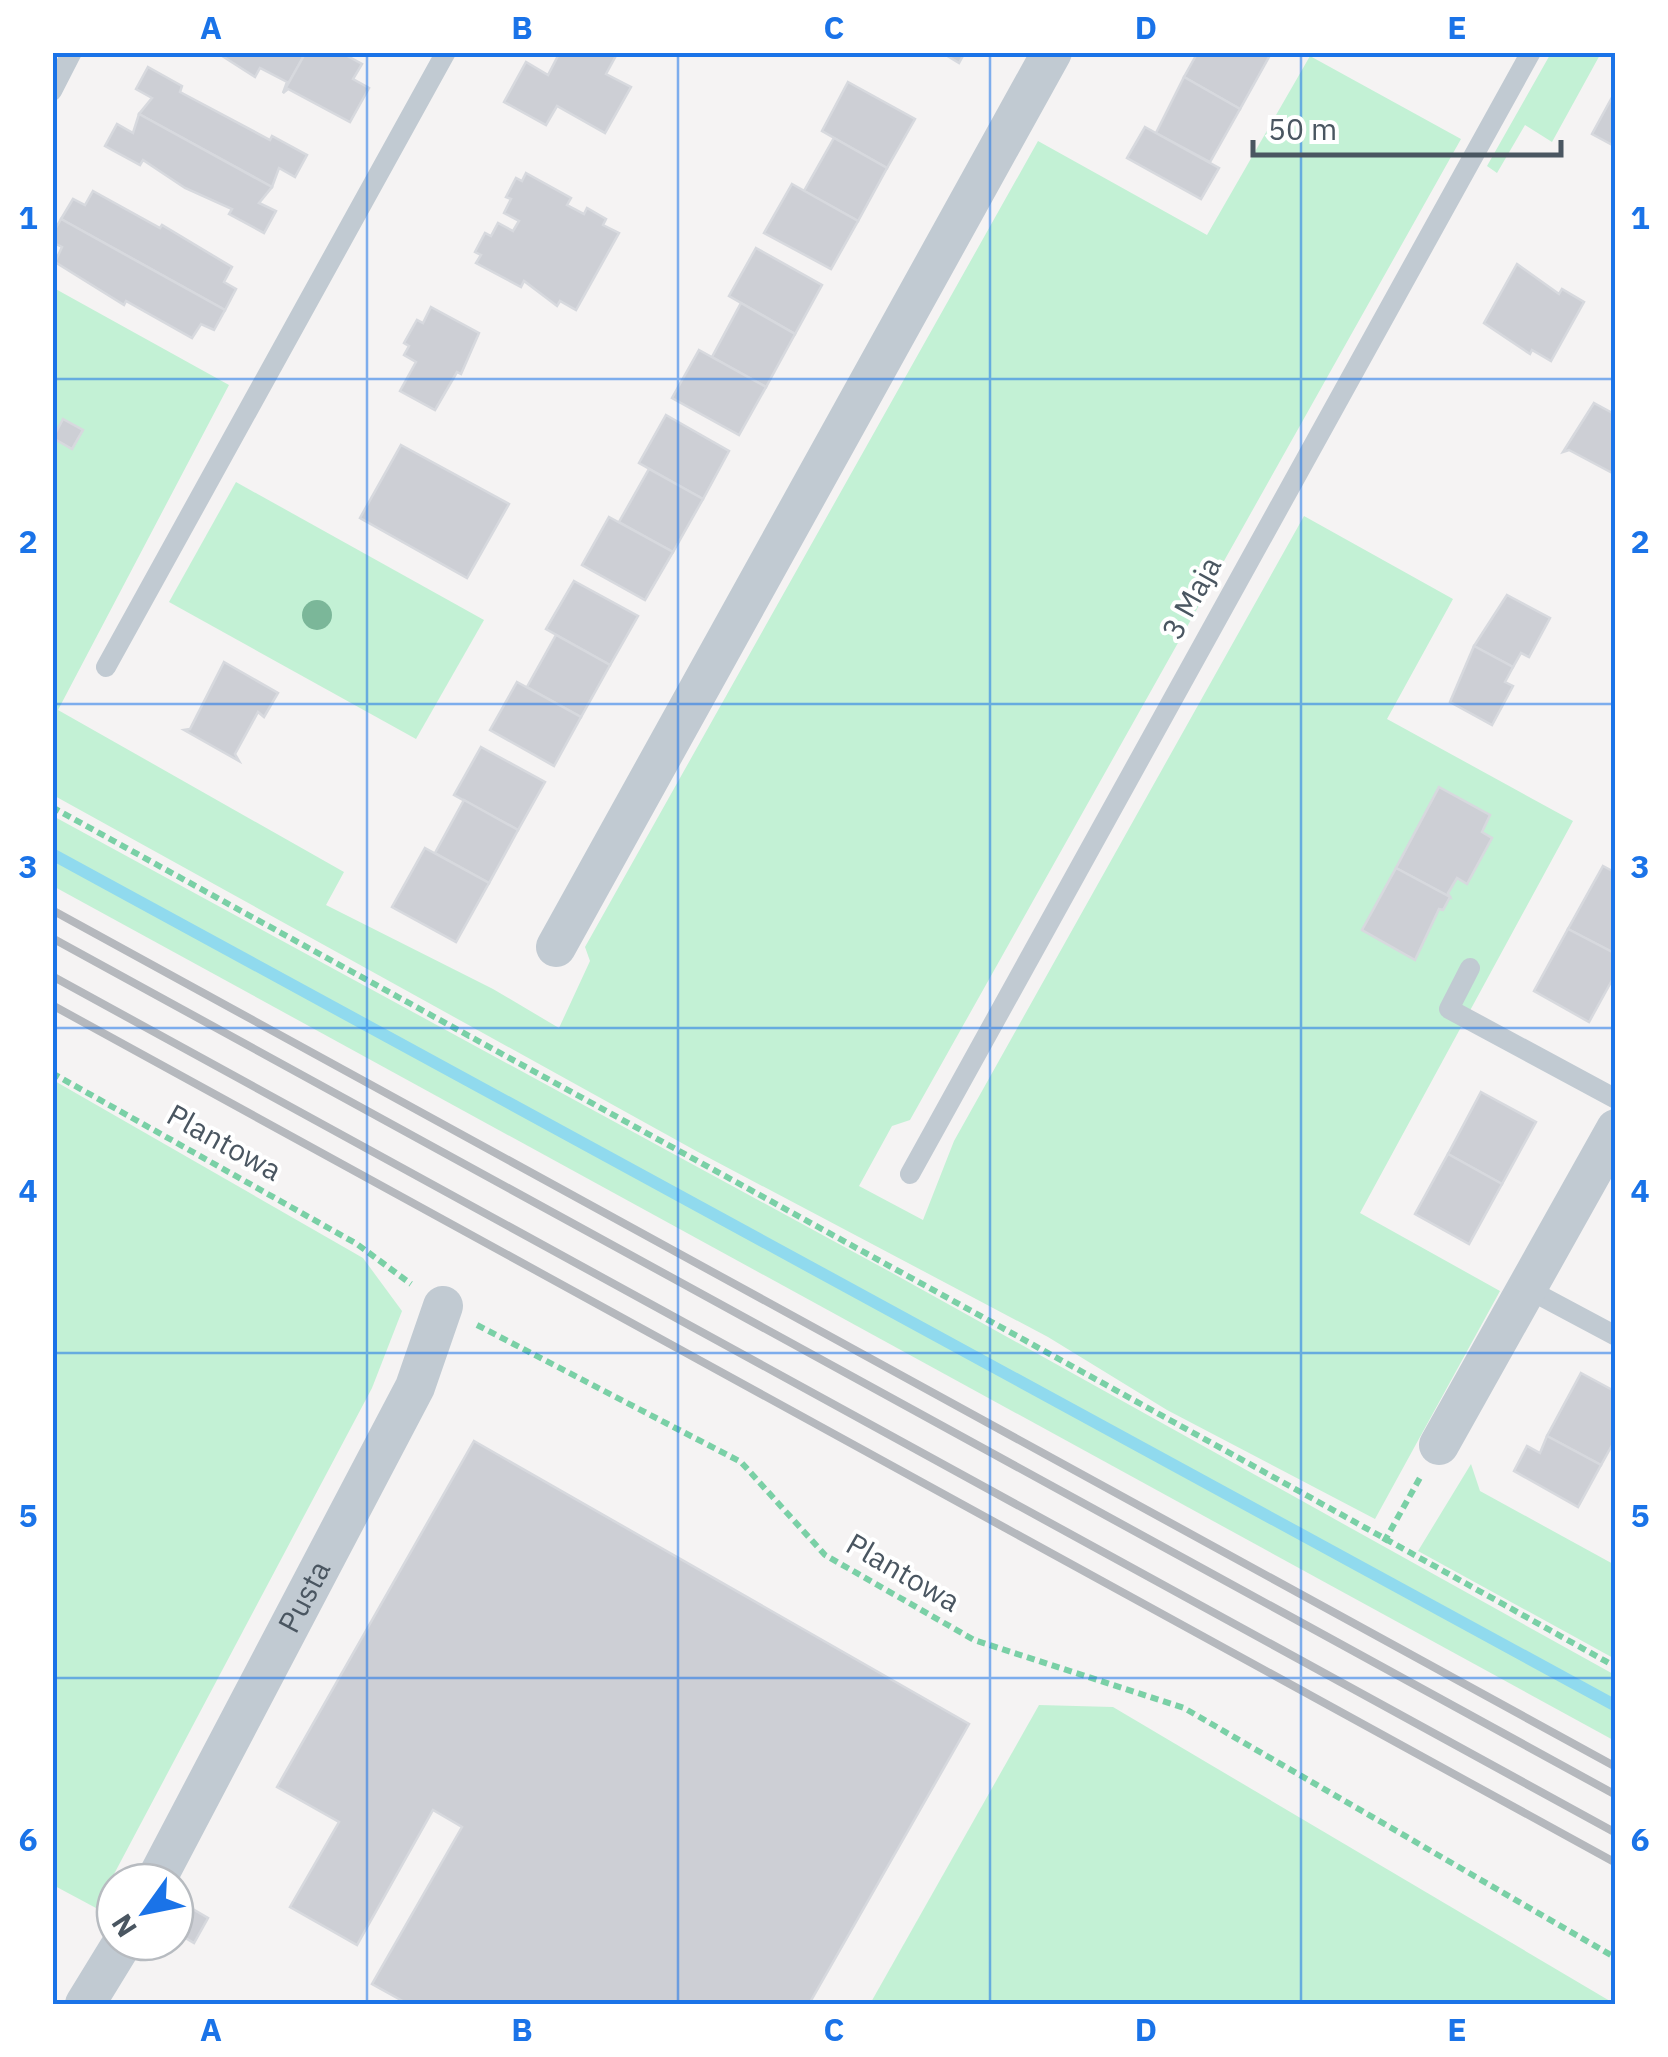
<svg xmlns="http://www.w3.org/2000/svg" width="1668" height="2057" font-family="'IBM Plex Sans',sans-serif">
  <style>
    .green { fill: #c3f1d5 }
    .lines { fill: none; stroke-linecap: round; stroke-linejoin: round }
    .stream { stroke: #90daee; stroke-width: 12 }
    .building { fill: #cdcfd5; stroke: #d7d9de; stroke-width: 2.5 }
    .path { stroke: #7ad0a6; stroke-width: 6; stroke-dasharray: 8 5; stroke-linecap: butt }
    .lane { stroke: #c1cad2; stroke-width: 20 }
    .street { stroke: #c1cad2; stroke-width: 40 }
    .rail { stroke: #b5b8bd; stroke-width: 8 }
    .tree { fill: #7bb799 }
    .grid { fill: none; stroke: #1a73e8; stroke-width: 2.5; stroke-opacity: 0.55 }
    .labels { text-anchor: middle; stroke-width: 8; stroke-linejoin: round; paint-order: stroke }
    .street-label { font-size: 30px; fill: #4a5661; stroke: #fff }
    .neatline { fill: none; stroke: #1a73e8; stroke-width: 4 }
    .grid-label { font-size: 32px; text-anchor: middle; font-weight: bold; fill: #1a73e8 }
  </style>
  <rect width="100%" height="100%" fill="#f5f3f3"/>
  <g class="green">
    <path d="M1551,53H1601L1552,142L1525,125L1497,173L1487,166Z"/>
    <path d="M1310,56L1461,139L910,1120L892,1126L859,1186L923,1220L954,1141L1304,516L1453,599L1387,719L1573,821L1360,1213L1500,1291L1375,1519L1167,1410L1048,1337L698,1152L53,795L52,287L229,385L58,710L344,872L326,905L493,989L559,1028L590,961L585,947L1038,141L1207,235Z"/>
    <path d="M236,482L484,620L416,739L169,602Z"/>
    <path d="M53,816L894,1274L1615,1675V1741L53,886Z"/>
    <path d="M53,1080L363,1258L402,1311L372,1388L96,1908L53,1885Z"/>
    <path d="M1471,1464L1480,1491L1615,1565V1659L1418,1551Z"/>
    <path d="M1039,1705L1113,1707L1615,2004H870Z"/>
  </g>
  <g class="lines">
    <path class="stream" d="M52,854L1616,1706"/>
  </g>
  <g class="building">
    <path d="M216,52H306L283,93L287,82L260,68L255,77Z"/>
    <path d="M306,52H340L362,64L353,79L369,88L350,122L288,89L283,93Z"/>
    <path d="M560,52H618L606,74L631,87L605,133L557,106L546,125L504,102L526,62L548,75Z"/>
    <path d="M941,52H965L959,63Z"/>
    <path d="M1198,52H1266L1270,55L1240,109L1184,77Z"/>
    <path d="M148,67L182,86L180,92L270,140L272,136L307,155L295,177L279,168L272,187L139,114L152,98L136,89Z"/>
    <path d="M1184,77L1240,109L1210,162L1156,133Z"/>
    <path d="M848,82L915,119L887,168L822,131Z"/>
    <path d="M1616,90V147L1592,134Z"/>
    <path d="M139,114L272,187L259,203L276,211L264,233L229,214L232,209L185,188L143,160L140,165L105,146L117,124L133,133Z"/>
    <path d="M1145,127L1219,168L1201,199L1127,158Z"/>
    <path d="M834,138L887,168L858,221L804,191Z"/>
    <path d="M526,173L571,198L567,205L584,214L587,208L606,219L603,225L619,233L576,310L560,301L557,306L524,281L521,287L476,263L481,255L475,252L485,233L491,236L498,223L513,231L519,221L504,213L511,199L506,197L516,178L522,181Z"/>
    <path d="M792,184L858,221L831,269L764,233Z"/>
    <path d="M93,191L160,228L162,225L232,267L224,282L236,289L225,310L61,219L73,199L85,205Z"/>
    <path d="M61,219L225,310L214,330L201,324L192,338L126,301L124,305L55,262L62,247L52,242V235Z"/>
    <path d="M756,248L822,285L795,334L729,296Z"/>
    <path d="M1517,264L1559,294L1562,289L1584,302L1551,361L1532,350L1530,354L1484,323Z"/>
    <path d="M741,303L795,334L766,387L712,357Z"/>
    <path d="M431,307L479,333L461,374L457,372L435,410L400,391L416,362L404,355L409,346L404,343L417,320L423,323Z"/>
    <path d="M699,350L766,387L739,435L672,398Z"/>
    <path d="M1594,403L1616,415V475L1569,450L1563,452Z"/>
    <path d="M666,415L729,451L703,499L639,463Z"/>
    <path d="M63,419L83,430L72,449L53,438Z"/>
    <path d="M401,445L509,504L467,578L360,518Z"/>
    <path d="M649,469L703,499L673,552L619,522Z"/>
    <path d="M609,517L673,552L645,600L582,565Z"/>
    <path d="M574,581L638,616L610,665L546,629Z"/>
    <path d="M1507,595L1550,618L1529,657L1521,653L1513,667L1474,646Z"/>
    <path d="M556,635L610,665L581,717L527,687Z"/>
    <path d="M1474,646L1513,667L1505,682L1513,686L1492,725L1450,702Z"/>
    <path d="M224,662L278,693L264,717L258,712L235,754L239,761L184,730L190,729Z"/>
    <path d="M517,682L581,717L554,766L490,730Z"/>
    <path d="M481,747L545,782L518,830L454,795Z"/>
    <path d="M1439,787L1490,815L1482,832L1492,838L1467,884L1457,878L1448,893L1450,897L1396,868Z"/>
    <path d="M464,800L518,830L489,883L435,853Z"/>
    <path d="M425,848L489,883L456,942L392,907Z"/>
    <path d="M1603,866L1616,873V954L1568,929Z"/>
    <path d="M1396,868L1450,897L1443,910L1439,909L1415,960L1362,930Z"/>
    <path d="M1568,929L1616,954V973L1589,1022L1534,991Z"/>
    <path d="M1481,1092L1536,1122L1502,1184L1448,1154Z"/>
    <path d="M1448,1154L1502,1184L1469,1244L1415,1214Z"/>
    <path d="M1581,1373L1616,1392V1438L1601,1465L1547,1436Z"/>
    <path d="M1547,1436L1601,1465L1578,1507L1514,1471L1527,1446L1540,1453Z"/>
    <path d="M474,1441L969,1724L809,2004H408L372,1984L462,1827L433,1810L357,1945L290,1907L339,1822L277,1787Z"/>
    <path d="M191,1908L208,1918L194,1943L177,1933Z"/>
  </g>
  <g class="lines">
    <g class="path">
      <path d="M52,807C573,1094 1096,1377 1616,1667"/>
      <path d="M52,1073L357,1244L411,1284"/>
      <path d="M477,1325L741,1462L825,1555L974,1640L1184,1708L1616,1958"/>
      <path d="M1384,1542L1421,1476"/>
    </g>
    <g class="lane">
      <path d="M52,91L72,52"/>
      <path d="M106,667L446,52"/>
      <path d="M1470,968L1449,1009L1616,1099"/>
      <path d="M910,1174L1531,52"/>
      <path d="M1528,1289L1616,1336"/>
    </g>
    <g class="street">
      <path d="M556,947L1052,52"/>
      <path d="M1439,1445L1616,1129"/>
      <path id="s1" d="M155,1882L415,1387L443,1306"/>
      <path d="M85,2004L123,1942"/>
    </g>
    <g class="rail">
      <path d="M52,910L1616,1767"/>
      <path d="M52,938L1616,1795"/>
      <path d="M52,976L1616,1833"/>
      <path d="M52,1005L1616,1863"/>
    </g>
  </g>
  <circle class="tree" cx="317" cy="615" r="15"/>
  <path class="grid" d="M367,52V2004M678,52V2004M990,52V2004M1301,52V2004M52,379H1616M52,704H1616M52,1028H1616M52,1353H1616M52,1678H1616"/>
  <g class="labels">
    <g class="street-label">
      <text transform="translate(1192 598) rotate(-61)" y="10">3 Maja</text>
      <text transform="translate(224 1143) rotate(29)" y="10">Plantowa</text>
      <text transform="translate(903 1573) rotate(30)" y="10">Plantowa</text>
      <text dy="10" stroke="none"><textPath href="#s1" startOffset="322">Pusta</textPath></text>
    </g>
  </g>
  <rect width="1668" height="2057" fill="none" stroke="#ffffff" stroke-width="110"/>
  <g transform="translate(145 1912) rotate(237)"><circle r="48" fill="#ffffff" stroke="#b7bbc0" stroke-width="2.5"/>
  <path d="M0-8L18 38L0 25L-18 38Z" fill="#1a73e8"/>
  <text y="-15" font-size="28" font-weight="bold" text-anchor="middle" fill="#4a5661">N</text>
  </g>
  <path d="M1253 140v15h308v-15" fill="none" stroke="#4a5661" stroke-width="5"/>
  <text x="1268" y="140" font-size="30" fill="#4a5661" stroke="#ffffff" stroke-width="8" paint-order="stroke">50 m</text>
  <rect x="55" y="55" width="1558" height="1947" class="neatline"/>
  <g class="grid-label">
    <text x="211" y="39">A</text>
    <text x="522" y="39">B</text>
    <text x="834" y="39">C</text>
    <text x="1146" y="39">D</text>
    <text x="1457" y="39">E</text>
    <text x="28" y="229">1</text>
    <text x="1640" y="229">1</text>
    <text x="28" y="553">2</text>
    <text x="1640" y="553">2</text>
    <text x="28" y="878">3</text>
    <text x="1640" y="878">3</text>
    <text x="28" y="1202">4</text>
    <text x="1640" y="1202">4</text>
    <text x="28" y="1527">5</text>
    <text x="1640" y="1527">5</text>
    <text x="28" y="1851">6</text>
    <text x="1640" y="1851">6</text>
    <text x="211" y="2041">A</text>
    <text x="522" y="2041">B</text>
    <text x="834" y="2041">C</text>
    <text x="1146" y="2041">D</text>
    <text x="1457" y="2041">E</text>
  </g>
</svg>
